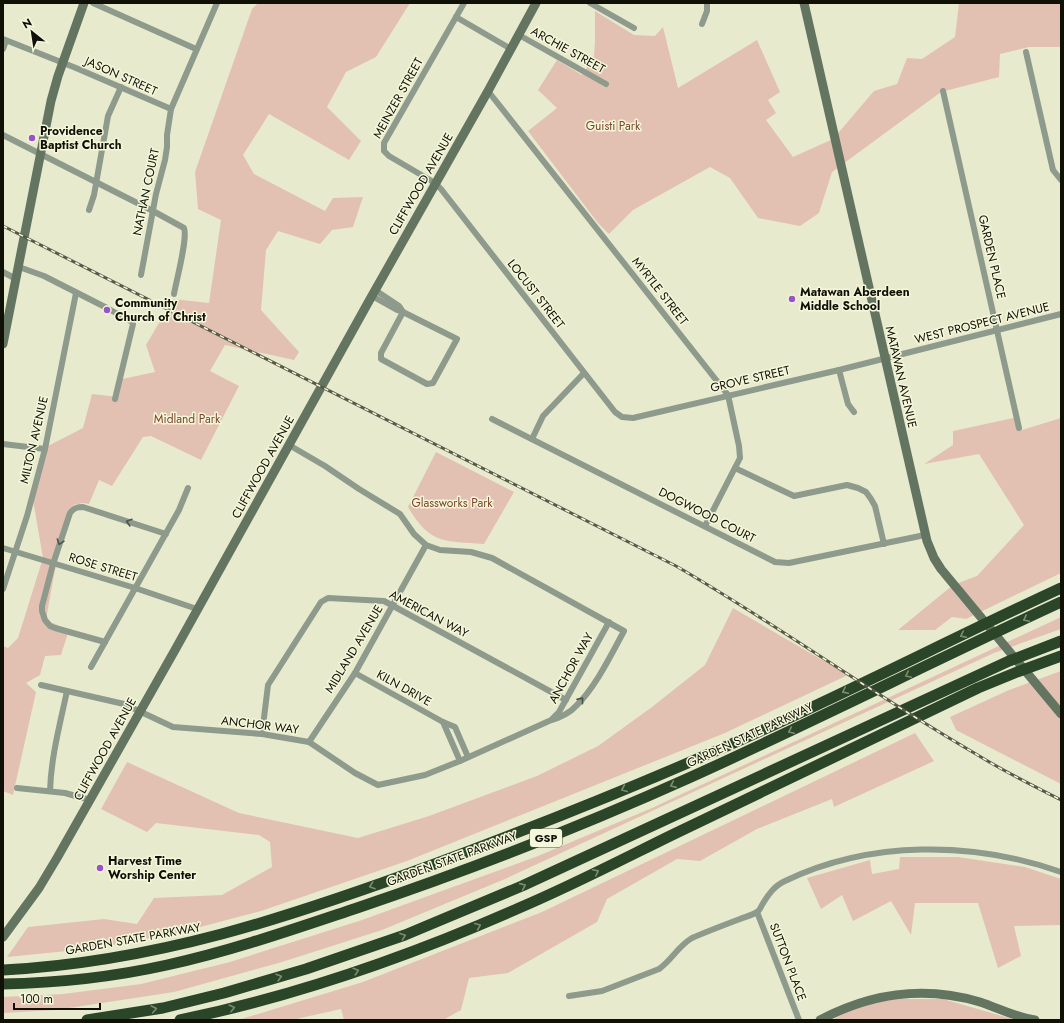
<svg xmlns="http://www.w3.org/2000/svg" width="1064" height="1023" font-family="Jost,sans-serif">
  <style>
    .green { fill: #e2c1b3 }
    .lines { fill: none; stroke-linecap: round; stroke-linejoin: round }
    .street { stroke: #8d9a8c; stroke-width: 6 }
    .secondary { stroke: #637560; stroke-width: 9 }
    .highway { stroke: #2b4529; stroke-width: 11 }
    .rail-casing { stroke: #585949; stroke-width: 3 }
    .rail { stroke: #f5f7da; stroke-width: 1.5; stroke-dasharray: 4.5; stroke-linecap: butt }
    .oneway { stroke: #4e554a }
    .oneway2 { stroke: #7c8c70 }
    .poi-dot { fill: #9754c9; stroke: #f5f7da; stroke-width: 1.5 }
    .labels { text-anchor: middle; stroke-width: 3; stroke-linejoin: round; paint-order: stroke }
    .shield { fill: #f5f7da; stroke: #555546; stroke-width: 1 }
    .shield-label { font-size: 11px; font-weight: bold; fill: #101007 }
    .street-label { font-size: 12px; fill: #101007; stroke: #f5f7da }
    .park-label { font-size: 12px; fill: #7c4429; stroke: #f5f7da }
    .poi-label { font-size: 12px; font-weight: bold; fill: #101007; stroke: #f5f7da; text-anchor: start }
  </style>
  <rect width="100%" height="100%" fill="#e8eacd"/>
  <g class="green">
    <path d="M258,3H410L376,57L346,72L327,107L361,141L349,160L269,114L243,155L254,174L325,211L333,198L363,197L353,227L332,230L320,244L278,231L266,250L261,310L299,352L294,360L225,345L210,371L239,386L201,460L151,436L143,437L112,486L99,480L89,504L83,503L73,505L75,507C58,542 53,582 46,620L69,630L61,655L45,656L40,675L26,683L36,692L13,795L3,791V646L8,648L18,638L43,558L33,500L46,447L83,428L92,394L118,397L122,379L155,372L146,345L173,299L209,303L221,220L198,209L195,172L252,9Z"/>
    <path d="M959,3H1061V49L1060,47H1029L1000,54L999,77L941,92L832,172L819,213L800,226L758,218L730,178L710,167L633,210L609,234L598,223L528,131L557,108L538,90L557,60L582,75L594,57L595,40V11L634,35L655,36L663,27L678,88L757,40L780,92L768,100L776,113L766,120L793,157L833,139L874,91L897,84L907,58L922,59L955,37Z"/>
    <path d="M1018,417L1022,430L1061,418V573L966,619L952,617L935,630H898L953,585L977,576L1024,525L979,454L924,464L953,445V431Z"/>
    <path d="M436,452L514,492L484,544C445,541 430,545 408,507Z"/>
    <path d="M733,608L848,675L725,733L407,861L261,911L185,931L98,948L7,957L28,927L104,919L137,924L154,898L222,895L272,867L270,842L259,835L156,823L147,832L101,809L127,762L239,813L358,838L429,816L537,776L598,746L652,707L705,665Z"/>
    <path d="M1061,617V629L994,653L505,879L382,930L282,962L174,992L56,1010L3,1013V997L63,994L141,984L230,962L362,920L538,856L652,808Z"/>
    <path d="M1061,671V784L956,730L950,717L1009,690Z"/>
    <path d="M915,733L934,761L834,807L832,799L757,829L700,861L677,859L607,899L597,922L508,973L469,978L461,1010L443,1020H344L341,1009L292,1020H238L363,982L542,912Z"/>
    <path d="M900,857H958L1025,867L1061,879V925L1014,926L1021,956L998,968L978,903H915L911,935L891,901L853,921L842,895L821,909L807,878L870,860L872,874L899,869Z"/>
    <path d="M901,999H943L1016,1020H832L847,1012L878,1001Z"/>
  </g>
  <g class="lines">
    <g class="street">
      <path d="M93,3L196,49"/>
      <path d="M464,3L384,143V151L389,156L435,183L441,189L615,412L622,417L633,418L839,370L1061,314"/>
      <path d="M590,3L634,28"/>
      <path d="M456,17L511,49"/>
      <path d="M702,24L707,11V3"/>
      <path d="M519,35L606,84"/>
      <path d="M3,39L76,68L171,109"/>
      <path d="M3,49L6,41"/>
      <path d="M1026,52L1053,170L1061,180"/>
      <path d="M488,91L728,395L739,446L740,458L705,526"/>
      <path d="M943,91L1019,428"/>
      <path d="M3,135L153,211L184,228C188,238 176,282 174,294"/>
      <path d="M89,210L94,195L108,116L121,87"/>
      <path d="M19,267L44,276L107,308L132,322L133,324L115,399"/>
      <path d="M3,272L16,279"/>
      <path d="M141,275L156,194L165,160L167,147V135L171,109L217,3"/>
      <path d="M375,290L399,306L403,312"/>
      <path d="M372,296L397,310L403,312L457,339L433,383L427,384L381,359V353L403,312"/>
      <path d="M839,370L848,404L854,412"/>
      <path d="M492,419L775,562L789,563L925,535"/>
      <path d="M532,439L543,416L584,373"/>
      <path d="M3,444L45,449"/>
      <path d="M735,468L794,496L847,485L858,488L866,492L871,499L875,506L884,544"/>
      <path d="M3,548L135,588L197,609"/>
      <path d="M3,589L27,516L45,449L76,293"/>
      <path d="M105,642L55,628L50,626L45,620L42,611V606L53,564L70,513C74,508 77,507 83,507L166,534"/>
      <path d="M91,667L179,510L188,488"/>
      <path d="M355,673L443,722L460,761"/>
      <path d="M41,685L124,704L173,727L262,734L309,742L355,773L378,785L425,775L460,761L549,721C559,718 569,714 576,706C595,688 611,655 624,631L492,558L471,552L440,550L426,545L414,534L400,514L359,489L325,466L289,445"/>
      <path d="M552,719L559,712L609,622"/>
      <path d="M443,722L455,727L468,757"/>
      <path d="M262,734L268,685L321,602L328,598L384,601L566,700"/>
      <path d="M309,742L355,673L426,545"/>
      <path d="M17,788L65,793L90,800"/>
      <path d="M50,791C51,757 60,724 67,691"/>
      <path d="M757,912L799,1020"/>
      <path d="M569,996L602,991L659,969C672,960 678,946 692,938C708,931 724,925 740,919C745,917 753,915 757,912C759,911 761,907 762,905C768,895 774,886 785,881C870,840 973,841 1061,872"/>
    </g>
    <g class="secondary">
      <path d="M804,3L927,541L934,558L941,569L1061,714"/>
      <path d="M3,344L51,101L58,76L84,3"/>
      <path d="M3,937L39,888L57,858L175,650L369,301L488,91L536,3"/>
      <path d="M820,1020C871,993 923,985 980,1002C998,1008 1015,1017 1035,1020"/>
    </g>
    <g class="highway">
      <path d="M3,970C156,962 290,917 432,865C553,820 672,772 789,718C880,676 970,630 1061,588"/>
      <path d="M3,984C58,983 113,977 167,965C231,951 294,929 357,908C470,870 582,826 691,777C815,721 937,659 1061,602"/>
      <path d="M87,1020L163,1008L224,993L306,969L405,935L522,886L1009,661L1061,641"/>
      <path d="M180,1020C296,996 410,956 519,908C571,886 621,860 672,835C774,786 876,737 978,688L1017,672L1061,656"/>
    </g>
    <g class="rail-casing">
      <path id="rail" d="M3,226L676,566C778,625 874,695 976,754C1003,771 1032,785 1061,800"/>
    </g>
    <use href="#rail" class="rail"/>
  </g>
  <defs><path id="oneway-chevron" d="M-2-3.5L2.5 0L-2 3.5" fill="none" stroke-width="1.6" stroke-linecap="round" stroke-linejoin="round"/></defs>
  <g class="oneway">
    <use href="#oneway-chevron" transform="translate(129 522) rotate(-163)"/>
    <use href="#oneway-chevron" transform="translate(60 542) rotate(108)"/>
    <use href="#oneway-chevron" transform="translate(581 700) rotate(-51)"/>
  </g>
  <g class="oneway2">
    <use href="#oneway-chevron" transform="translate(1026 619) rotate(155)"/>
    <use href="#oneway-chevron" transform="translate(963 635) rotate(154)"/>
    <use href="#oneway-chevron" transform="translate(908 675) rotate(155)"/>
    <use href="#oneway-chevron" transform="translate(845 691) rotate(154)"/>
    <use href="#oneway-chevron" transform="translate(791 731) rotate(155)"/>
    <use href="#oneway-chevron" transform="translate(673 785) rotate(156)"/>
    <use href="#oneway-chevron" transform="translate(624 789) rotate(157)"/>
    <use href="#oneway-chevron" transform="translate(596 872) rotate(-26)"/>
    <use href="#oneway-chevron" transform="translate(372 886) rotate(161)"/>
    <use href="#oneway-chevron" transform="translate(523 886) rotate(-24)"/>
    <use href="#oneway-chevron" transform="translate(478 926) rotate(-23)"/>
    <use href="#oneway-chevron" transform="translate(403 936) rotate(-20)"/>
    <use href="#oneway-chevron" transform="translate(356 971) rotate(-18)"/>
    <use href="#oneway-chevron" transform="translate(279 977) rotate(-16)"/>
    <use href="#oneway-chevron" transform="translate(232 1008) rotate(-14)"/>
    <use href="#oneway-chevron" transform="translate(154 1009) rotate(-11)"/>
  </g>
  <g class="poi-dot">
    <circle cx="32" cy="138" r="4"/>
    <circle cx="792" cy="299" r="4"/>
    <circle cx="107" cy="310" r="4"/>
    <circle cx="100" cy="868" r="4"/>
  </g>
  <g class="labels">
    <rect class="shield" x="530" y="829" width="32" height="18" rx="3"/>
    <g class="shield-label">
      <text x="546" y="842">GSP</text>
    </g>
    <g class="street-label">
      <text transform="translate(568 50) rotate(29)" y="4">ARCHIE STREET</text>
      <text transform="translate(121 76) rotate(24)" y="4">JASON STREET</text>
      <text transform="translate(398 98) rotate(-61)" y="4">MEINZER STREET</text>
      <text transform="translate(421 184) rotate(-60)" y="4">CLIFFWOOD AVENUE</text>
      <text transform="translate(146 192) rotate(-78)" y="4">NATHAN COURT</text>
      <text transform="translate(992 257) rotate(77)" y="4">GARDEN PLACE</text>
      <text transform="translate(660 291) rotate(52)" y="4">MYRTLE STREET</text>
      <text transform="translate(536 294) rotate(52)" y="4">LOCUST STREET</text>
      <text transform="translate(982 323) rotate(-14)" y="4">WEST PROSPECT AVENUE</text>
      <text transform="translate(901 377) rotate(77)" y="4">MATAWAN AVENUE</text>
      <text transform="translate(750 379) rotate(-13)" y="4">GROVE STREET</text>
      <text transform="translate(34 440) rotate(-77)" y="4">MILTON AVENUE</text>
      <text transform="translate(263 467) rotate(-61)" y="4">CLIFFWOOD AVENUE</text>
      <text transform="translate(707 515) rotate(27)" y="4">DOGWOOD COURT</text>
      <text transform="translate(103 567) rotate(17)" y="4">ROSE STREET</text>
      <text transform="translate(429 614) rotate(28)" y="4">AMERICAN WAY</text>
      <text transform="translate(354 649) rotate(-59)" y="4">MIDLAND AVENUE</text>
      <text transform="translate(571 668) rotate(-61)" y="4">ANCHOR WAY</text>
      <text transform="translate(404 688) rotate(29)" y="4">KILN DRIVE</text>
      <text transform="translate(260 725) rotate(7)" y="4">ANCHOR WAY</text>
      <text transform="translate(750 735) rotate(-25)" y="4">GARDEN STATE PARKWAY</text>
      <text transform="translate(105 749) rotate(-61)" y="4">CLIFFWOOD AVENUE</text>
      <text transform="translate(452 859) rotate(-20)" y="4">GARDEN STATE PARKWAY</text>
      <text transform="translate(133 939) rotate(-10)" y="4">GARDEN STATE PARKWAY</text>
      <text transform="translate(788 962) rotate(69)" y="4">SUTTON PLACE</text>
    </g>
    <g class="park-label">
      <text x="613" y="130">Guisti Park</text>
      <text x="187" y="423">Midland Park</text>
      <text x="452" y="507">Glassworks Park</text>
    </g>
    <g class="poi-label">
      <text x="40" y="135">Providence<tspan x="40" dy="14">Baptist Church</tspan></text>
      <text x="800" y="296">Matawan Aberdeen<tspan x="800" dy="14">Middle School</tspan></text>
      <text x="115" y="307">Community<tspan x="115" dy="14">Church of Christ</tspan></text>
      <text x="108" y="865">Harvest Time<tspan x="108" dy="14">Worship Center</tspan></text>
    </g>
  </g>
  <rect width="1064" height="1023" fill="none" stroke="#101007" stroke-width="8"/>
  <g transform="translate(32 32) rotate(330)" stroke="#f5f7da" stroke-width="3" paint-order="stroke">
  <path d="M0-3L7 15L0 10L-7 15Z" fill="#101007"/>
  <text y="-6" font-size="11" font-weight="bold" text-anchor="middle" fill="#101007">N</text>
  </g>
  <path d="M14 1003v6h86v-6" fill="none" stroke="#101007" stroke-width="2"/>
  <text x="20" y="1003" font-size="12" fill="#101007" stroke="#f5f7da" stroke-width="3" paint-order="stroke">100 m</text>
</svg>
